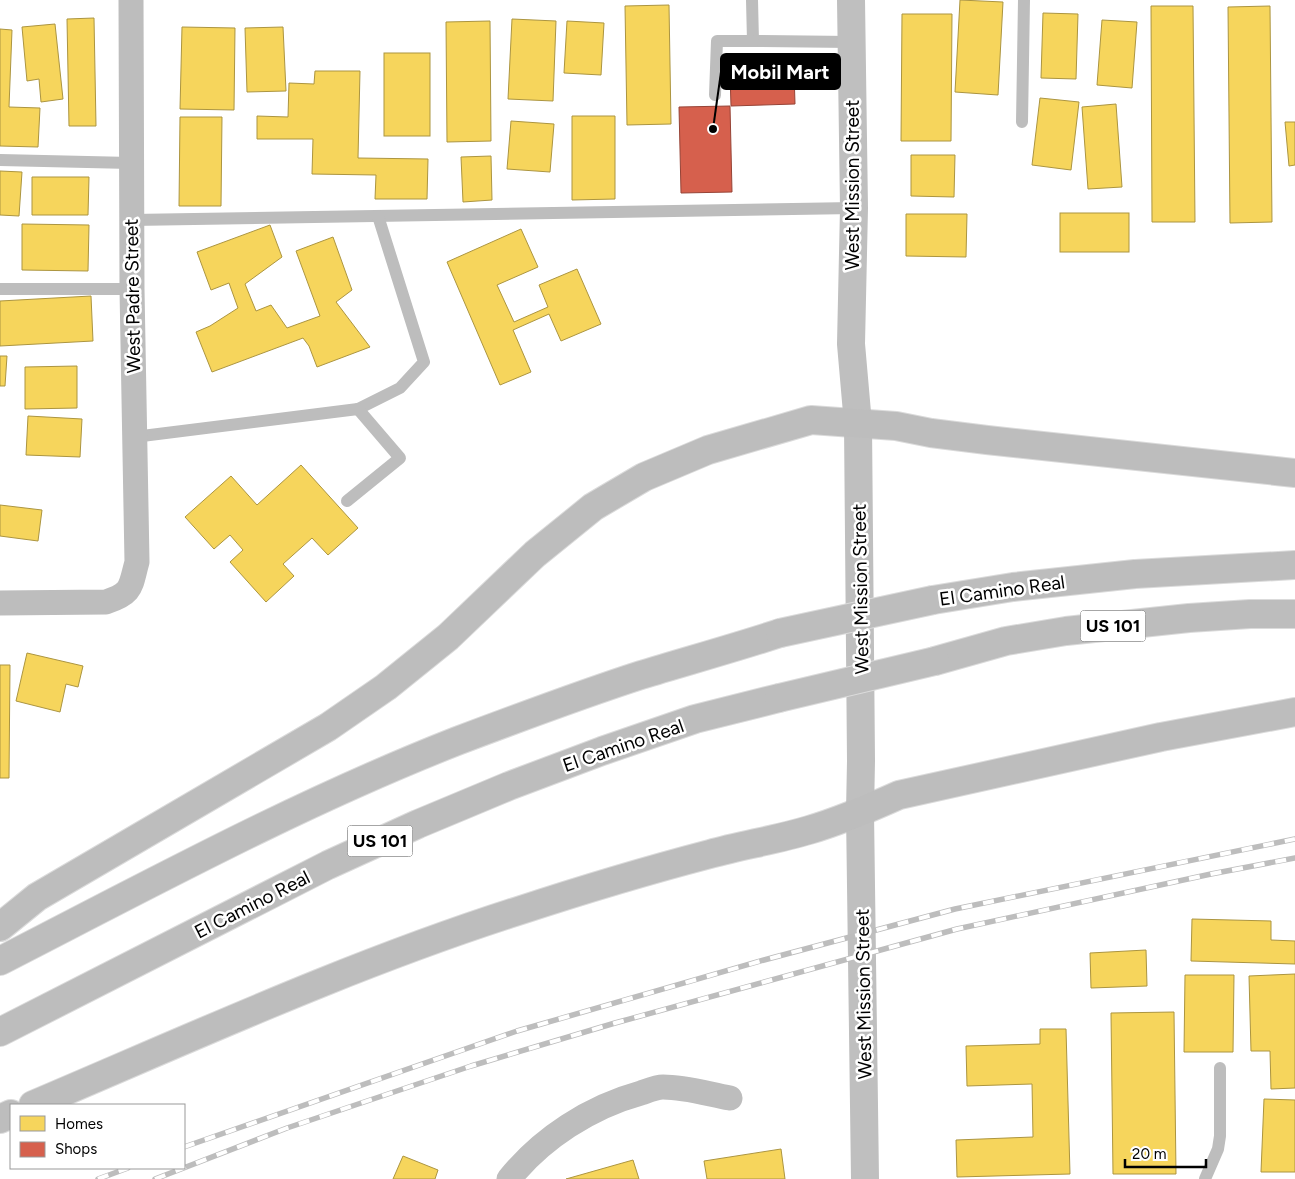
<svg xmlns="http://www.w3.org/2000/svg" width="1295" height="1179" font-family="Figtree,sans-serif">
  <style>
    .homes { fill: #f6d55c; stroke: #ac9540 }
    .shops { fill: #d6604d; stroke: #964336 }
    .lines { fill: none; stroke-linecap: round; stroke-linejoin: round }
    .highway-casing { stroke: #dbdbdb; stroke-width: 30 }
    .lane { stroke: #bdbdbd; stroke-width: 12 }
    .street { stroke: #bdbdbd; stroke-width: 25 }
    .secondary { stroke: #bfbfbf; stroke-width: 28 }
    .highway { stroke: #bdbdbd; stroke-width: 28 }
    .rail-casing { stroke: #bdbdbd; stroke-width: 5.5 }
    .rail { stroke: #fff; stroke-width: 4; stroke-dasharray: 11; stroke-linecap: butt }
    .highway-bridge-casing { stroke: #dbdbdb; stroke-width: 30; stroke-linecap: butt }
    .highway-bridge { stroke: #bdbdbd; stroke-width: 28 }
    .labels { text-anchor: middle; stroke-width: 5; stroke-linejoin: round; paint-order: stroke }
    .shield { fill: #fff; stroke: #4c4c4c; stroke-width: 1 }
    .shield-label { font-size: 18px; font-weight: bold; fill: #000 }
    .street-label { font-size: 19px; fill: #000; stroke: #fff }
    .leader { fill: none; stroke: #000; stroke-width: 2 }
    .callout-dot { fill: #000; stroke: #fff; stroke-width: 2 }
    .callout { fill: #000; stroke: #000; stroke-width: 2 }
    .callout-label { font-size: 20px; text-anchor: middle; font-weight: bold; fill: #fff }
  </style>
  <rect width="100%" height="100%" fill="#fff"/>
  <g class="homes">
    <path d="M960,0L1003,2L998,95L955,92Z"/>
    <path d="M669,5L671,124L627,125L625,6Z"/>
    <path d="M1151,6H1193L1195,222H1152Z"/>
    <path d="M1270,6L1272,222L1230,223L1228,7Z"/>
    <path d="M1043,13L1078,14L1076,79L1041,78Z"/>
    <path d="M902,14H952L951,141H901Z"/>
    <path d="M94,18L96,126H69L67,19Z"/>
    <path d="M512,19L556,21L553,101L508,99Z"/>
    <path d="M1102,20L1137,22L1132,88L1097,85Z"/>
    <path d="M490,21L491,141L447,142L446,22Z"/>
    <path d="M567,21L604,23L601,75L564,73Z"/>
    <path d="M55,24L63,99L41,102L39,79L27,81L22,27Z"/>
    <path d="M182,27L235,28L234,110L180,109Z"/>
    <path d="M283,27L286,91L247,92L245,28Z"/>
    <path d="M0,29L12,30L9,107L40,108L38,147L0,146Z"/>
    <rect x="384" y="53" width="46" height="83"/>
    <path d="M315,71H360L358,158L428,159L427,199H375L376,175L312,174L313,139H257V116L288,117L289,83L314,84Z"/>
    <path d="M1040,98L1079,102L1071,170L1032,165Z"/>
    <path d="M1116,104L1122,187L1088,189L1082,107Z"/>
    <path d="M572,116H615V199L572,200Z"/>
    <path d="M180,117H222L221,206H179Z"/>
    <path d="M511,121L554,124L550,172L507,169Z"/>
    <path d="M1285,122H1295V165L1289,166Z"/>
    <path d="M911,155H955L954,197L911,196Z"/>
    <path d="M491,156L492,200L463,202L461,157Z"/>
    <path d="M0,171L22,172L19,216L0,215Z"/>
    <path d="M32,177H89L88,215H32Z"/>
    <rect x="1060" y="213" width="69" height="39"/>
    <path d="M906,214H967L966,257L906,256Z"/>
    <path d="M22,224L89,225L88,271L22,270Z"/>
    <path d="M270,225L282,257L245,284L256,311L271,305L287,328L320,316L296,251L333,237L352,290L336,302L370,347L317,367L309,346L303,338L212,372L196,332L210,326L238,308L229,283L211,290L197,252Z"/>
    <path d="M521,229L538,267L497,285L514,322L548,307L539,285L577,269L601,324L561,341L549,314L513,330L531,372L500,385L447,262Z"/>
    <path d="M91,296L93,341L0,346V301Z"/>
    <path d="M0,356H7L5,386H0Z"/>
    <path d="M77,366V408L25,409V367Z"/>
    <path d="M28,416L82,419L80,457L26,455Z"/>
    <path d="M301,465L358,528L328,555L312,538L283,564L294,576L266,602L230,562L243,550L230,535L214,549L185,517L231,476L257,505Z"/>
    <path d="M0,505L42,510L38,541L0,536Z"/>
    <path d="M27,653L83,666L78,687L66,684L60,712L16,701Z"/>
    <path d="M0,665H10L9,778H0Z"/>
    <path d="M1192,919L1271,921V940L1295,941V964L1191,961Z"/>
    <path d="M1146,950L1147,986L1091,988L1090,953Z"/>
    <path d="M1295,974V1088L1271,1089L1270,1051H1251L1249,976Z"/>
    <path d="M1185,975H1234L1233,1052H1184Z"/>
    <path d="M1174,1012L1176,1174H1113L1111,1013Z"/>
    <path d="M1040,1029H1066L1070,1174L957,1177L956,1140L1033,1137L1032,1084L967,1086L966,1046L1040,1044Z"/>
    <path d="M1264,1099L1295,1100V1172H1261Z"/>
    <path d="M781,1149L785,1179H707L704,1161Z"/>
    <path d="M403,1156L438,1170L435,1179H393Z"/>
    <path d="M633,1160L639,1179H566Z"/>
  </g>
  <g class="shops">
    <path d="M794,72L795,104L731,106L730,74Z"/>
    <path d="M730,106L732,192L681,193L679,107Z"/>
  </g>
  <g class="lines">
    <g class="highway-casing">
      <g id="highway">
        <path d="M933,600L1013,587L1135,574L1295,565"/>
        <path d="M935,661L1006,641L1066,631L1189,618L1250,614H1295"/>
        <path d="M0,927L37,897L328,727L386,687L448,637L535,554L593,507L644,477L708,450L811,420L896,426L931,433L987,440L1295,473"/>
        <path d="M0,961C150,884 299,803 457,741C518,718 579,695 641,675C687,661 734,648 780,633"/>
        <path d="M0,1032L328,865L418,824L509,786L602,751L695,719L779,698"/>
        <path d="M33,1105C193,1037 352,964 518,911C582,890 645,871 710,854C742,845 776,840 809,830C840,821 870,808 899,795L1161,737L1295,712"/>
        <path d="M0,1119L11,1114"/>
      </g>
    </g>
    <g class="lane">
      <path d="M752,0L753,41L851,42"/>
      <path d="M715,95L717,41H753"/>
      <path d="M1022,122L1024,0"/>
      <path d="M0,160L131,163"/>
      <path d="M132,220L854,208"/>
      <path d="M0,289H132"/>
      <path d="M134,437L358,409L400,388L424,362L378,216"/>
      <path d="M347,501L400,458L358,409"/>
      <path d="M1205,1179L1218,1149L1220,1136V1068"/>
    </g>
    <g class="street">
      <path d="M0,603L106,602C133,593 130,587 137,562L132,289L131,0"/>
      <path d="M509,1179C542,1138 590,1107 641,1093C647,1091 656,1087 663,1087C685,1087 708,1094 730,1098"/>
    </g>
    <path class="secondary" d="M851,0L854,208L851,344L858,424L861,761L860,812L865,1179"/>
    <use href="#highway" class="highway"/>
    <g class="rail-casing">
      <g id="rail">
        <path d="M184,1147L517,1031L764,960L955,909L1295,839"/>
        <path d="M98,1179L128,1168"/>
        <path d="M155,1179L287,1128L471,1066L615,1023L957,929L1211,874L1295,858"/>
      </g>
    </g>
    <use href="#rail" class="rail"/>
    <g class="highway-bridge-casing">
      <g id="highway-bridge">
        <path d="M780,633L933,600"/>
        <path d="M779,698L935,661"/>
      </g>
    </g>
    <use href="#highway-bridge" class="highway-bridge"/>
  </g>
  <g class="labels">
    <g class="shield">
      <rect x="1080.5" y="610.5" width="65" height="31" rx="4"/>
      <rect x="347.5" y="825.5" width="65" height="31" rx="4"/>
    </g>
    <g class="shield-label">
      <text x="1113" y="632">US 101</text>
      <text x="380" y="847">US 101</text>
    </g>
    <g class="street-label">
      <text transform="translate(852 185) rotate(-90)" y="7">West Mission Street</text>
      <text transform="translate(132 296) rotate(-91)" y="7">West Padre Street</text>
      <text transform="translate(860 589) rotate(-91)" y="7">West Mission Street</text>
      <text transform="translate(1002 590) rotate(-8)" y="7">El Camino Real</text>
      <text transform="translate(623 745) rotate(-19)" y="7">El Camino Real</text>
      <text transform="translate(252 904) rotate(-27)" y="7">El Camino Real</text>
      <text transform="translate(863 994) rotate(-91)" y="7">West Mission Street</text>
    </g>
  </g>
  <path class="leader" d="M713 129L721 72"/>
  <circle class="callout-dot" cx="713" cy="129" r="5"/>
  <rect class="callout" x="721" y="54" width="119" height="35" rx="5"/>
  <g class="callout-label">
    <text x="780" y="79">Mobil Mart</text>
  </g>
  <rect x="10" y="1104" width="175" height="65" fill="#ffffff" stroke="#999999"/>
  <rect x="20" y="1116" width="25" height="15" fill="#f6d55c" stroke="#999999"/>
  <text x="55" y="1129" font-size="15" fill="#000000">Homes</text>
  <rect x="20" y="1142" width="25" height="15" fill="#d6604d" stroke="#999999"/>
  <text x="55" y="1154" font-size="15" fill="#000000">Shops</text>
  <path d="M1125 1159v8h81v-8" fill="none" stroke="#000000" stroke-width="2.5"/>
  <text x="1132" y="1159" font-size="15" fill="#000000" stroke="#ffffff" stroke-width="4" paint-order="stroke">20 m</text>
</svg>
